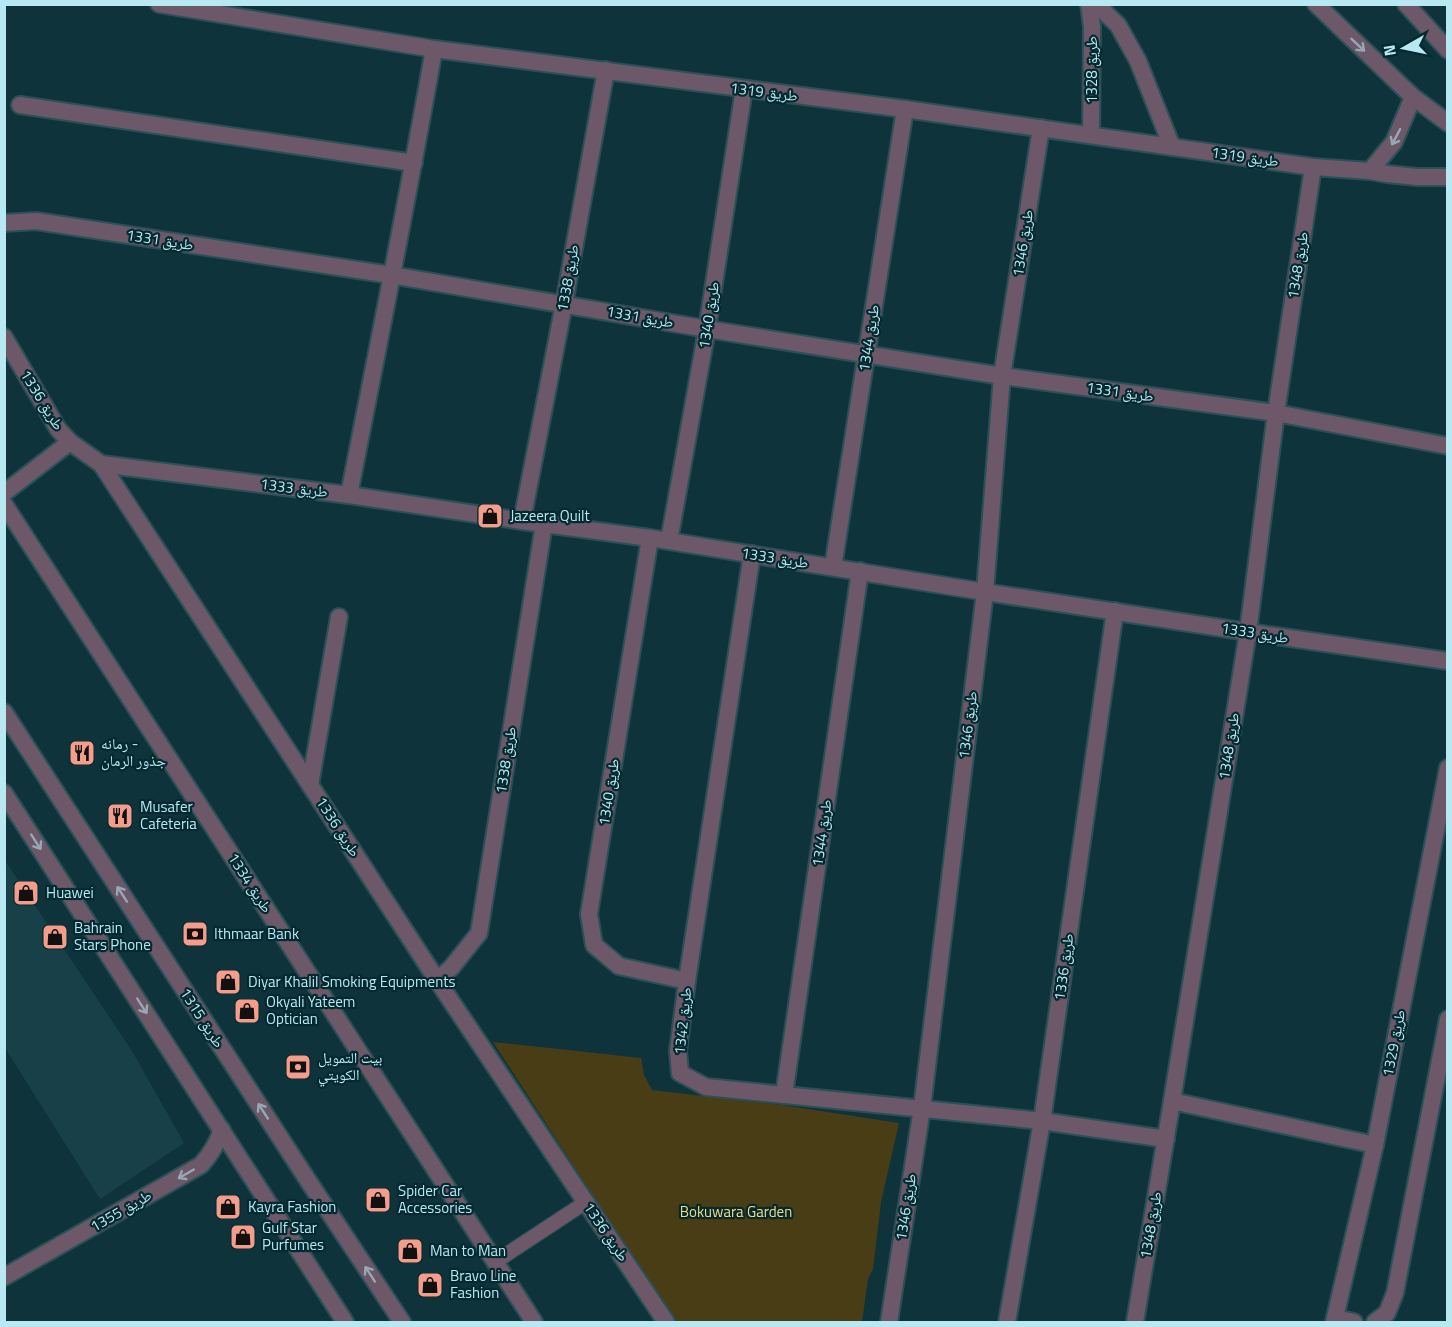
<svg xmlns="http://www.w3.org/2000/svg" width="1452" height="1327" font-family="'Titillium Web','Noto Naskh Arabic',sans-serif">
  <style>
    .built { fill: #184048 }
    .green { fill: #493d15 }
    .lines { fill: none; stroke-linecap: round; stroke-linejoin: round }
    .service-casing { stroke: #2a5058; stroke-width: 16 }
    .minor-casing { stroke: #2a5058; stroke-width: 20 }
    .tertiary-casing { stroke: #2a5058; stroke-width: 20 }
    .service { stroke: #6d5869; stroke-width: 14 }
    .minor { stroke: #6d5869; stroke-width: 16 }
    .tertiary { stroke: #6d5869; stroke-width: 16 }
    .oneway { stroke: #96a8b5 }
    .labels { text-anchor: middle; stroke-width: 4.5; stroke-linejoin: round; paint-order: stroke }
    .street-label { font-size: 15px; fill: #b8e9f3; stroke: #04292f }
    .poi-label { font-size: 15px; fill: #b8e9f3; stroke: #04292f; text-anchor: start }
    .park-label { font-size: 15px; fill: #f7db81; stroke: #04292f }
  </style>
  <rect width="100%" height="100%" fill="#0f333a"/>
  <path class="built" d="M4,859L132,1051L184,1143L100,1199L5,1048Z"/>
  <path class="green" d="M493,1042L641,1058L644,1075L652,1090L782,1105L899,1123L881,1202L873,1269L868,1279L862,1322H675Z"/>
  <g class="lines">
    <g class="service-casing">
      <path id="service" d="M495,1262L586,1202"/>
    </g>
    <g class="minor-casing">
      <g id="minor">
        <path d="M159,4L434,49L905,109L1313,167L1370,171L1387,174L1417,177H1448"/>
        <path d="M1089,4L1092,27L1091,135"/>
        <path d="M1096,4L1118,25L1138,61L1172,147"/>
        <path d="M20,105L414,163"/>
        <path d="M1370,171L1394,142L1413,97"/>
        <path d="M4,223L36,221L391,275L707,329L1002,376L1276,413L1448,446"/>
        <path d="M4,337L58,429L70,442L101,464L107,473L437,980L666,1322"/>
        <path d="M101,464L349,495L522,521L650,538L985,592L1248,632L1448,661"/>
        <path d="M4,493L70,442"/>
        <path d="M349,495C378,346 408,198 434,49"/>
        <path d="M4,504L534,1322"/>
        <path d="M522,521L564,304L606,70"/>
        <path d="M650,538L589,914L594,945L619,966L687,981"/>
        <path d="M669,541L707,329L744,89"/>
        <path d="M752,554L687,981L678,1051L680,1073L706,1087L1042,1121L1166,1139"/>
        <path d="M833,567L905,109"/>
        <path d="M310,785L339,617"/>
        <path d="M437,980L451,968L479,933L544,524"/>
        <path d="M784,1095L860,571"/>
        <path d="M1172,1101L1375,1145"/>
        <path d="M4,1277L201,1165C211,1154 217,1144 222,1130"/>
        <path d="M1335,1318L1354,1322"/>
        <path d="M889,1322L922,1108L985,592L1002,376L1041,128"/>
        <path d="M1007,1322L1042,1121L1115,611"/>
        <path d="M1135,1322L1172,1101L1248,632L1276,413L1313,167"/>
        <path d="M1334,1322L1375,1145L1448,768"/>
        <path d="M1375,1322L1387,1313L1395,1293L1448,1019"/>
      </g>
    </g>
    <g class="tertiary-casing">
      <g id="tertiary">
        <path d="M1316,4L1413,97L1448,123"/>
        <path d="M1406,4L1448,50"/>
        <path d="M4,712L307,1179L402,1322"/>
        <path d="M4,793L345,1322"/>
      </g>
    </g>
    <use href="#service" class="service"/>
    <use href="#minor" class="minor"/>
    <use href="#tertiary" class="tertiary"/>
  </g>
  <defs><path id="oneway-shaft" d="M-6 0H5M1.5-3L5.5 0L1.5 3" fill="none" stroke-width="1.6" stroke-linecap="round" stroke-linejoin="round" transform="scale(1.5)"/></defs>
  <g class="oneway">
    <use href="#oneway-shaft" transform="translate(1358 45) rotate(43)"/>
    <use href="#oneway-shaft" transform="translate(1396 137) rotate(118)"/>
    <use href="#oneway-shaft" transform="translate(36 842) rotate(57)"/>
    <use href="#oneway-shaft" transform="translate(122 894) rotate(-123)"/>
    <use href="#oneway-shaft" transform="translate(142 1006) rotate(57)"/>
    <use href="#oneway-shaft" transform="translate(263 1111) rotate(-123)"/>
    <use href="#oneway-shaft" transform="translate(186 1174) rotate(150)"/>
    <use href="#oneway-shaft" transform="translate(370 1274) rotate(-123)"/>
  </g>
  <defs>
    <g id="shop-square" transform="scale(1.35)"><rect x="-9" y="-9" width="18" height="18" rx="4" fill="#f49d8b" stroke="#04292f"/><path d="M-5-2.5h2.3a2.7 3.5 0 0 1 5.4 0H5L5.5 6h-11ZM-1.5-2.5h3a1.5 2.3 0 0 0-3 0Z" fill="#111"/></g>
    <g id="restaurant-square" transform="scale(1.35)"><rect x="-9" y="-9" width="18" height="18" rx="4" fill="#f49d8b" stroke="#04292f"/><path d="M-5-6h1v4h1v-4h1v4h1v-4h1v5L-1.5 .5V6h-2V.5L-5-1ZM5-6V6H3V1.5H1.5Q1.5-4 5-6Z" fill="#111"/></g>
    <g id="bank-square" transform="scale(1.35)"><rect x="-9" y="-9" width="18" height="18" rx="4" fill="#f49d8b" stroke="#04292f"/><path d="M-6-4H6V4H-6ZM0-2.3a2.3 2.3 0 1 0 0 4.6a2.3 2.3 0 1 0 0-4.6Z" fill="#111"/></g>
  </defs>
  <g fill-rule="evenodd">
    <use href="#shop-square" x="490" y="516"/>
    <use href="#restaurant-square" x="82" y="753"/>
    <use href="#restaurant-square" x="120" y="816"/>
    <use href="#shop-square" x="26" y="893"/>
    <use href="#bank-square" x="195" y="934"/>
    <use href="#shop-square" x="55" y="937"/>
    <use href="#shop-square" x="228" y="982"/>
    <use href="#shop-square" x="247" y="1011"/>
    <use href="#bank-square" x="298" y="1067"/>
    <use href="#shop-square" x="378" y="1200"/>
    <use href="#shop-square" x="228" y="1207"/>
    <use href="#shop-square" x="243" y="1237"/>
    <use href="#shop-square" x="410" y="1251"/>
    <use href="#shop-square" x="430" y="1285"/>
  </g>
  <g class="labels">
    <g class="street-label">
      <text transform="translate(1092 70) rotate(-90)" y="5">طريق 1328</text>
      <text transform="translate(764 92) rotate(7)" y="5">طريق 1319</text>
      <text transform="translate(1245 157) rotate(8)" y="5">طريق 1319</text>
      <text transform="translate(160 240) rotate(9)" y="5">طريق 1331</text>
      <text transform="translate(1023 243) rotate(-81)" y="5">طريق 1346</text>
      <text transform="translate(1298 265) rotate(-81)" y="5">طريق 1348</text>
      <text transform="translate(568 278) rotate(-80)" y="5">طريق 1338</text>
      <text transform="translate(709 315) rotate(-81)" y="5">طريق 1340</text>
      <text transform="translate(640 317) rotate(10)" y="5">طريق 1331</text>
      <text transform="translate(869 338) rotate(-81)" y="5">طريق 1344</text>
      <text transform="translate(1120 392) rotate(8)" y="5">طريق 1331</text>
      <text transform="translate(42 400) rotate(58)" y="5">طريق 1336</text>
      <text transform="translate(294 488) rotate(7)" y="5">طريق 1333</text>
      <text transform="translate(775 558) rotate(9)" y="5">طريق 1333</text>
      <text transform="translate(1255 633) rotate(9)" y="5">طريق 1333</text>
      <text transform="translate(968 725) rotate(-83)" y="5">طريق 1346</text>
      <text transform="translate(1229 746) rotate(-81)" y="5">طريق 1348</text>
      <text transform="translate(506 760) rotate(-81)" y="5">طريق 1338</text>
      <text transform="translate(609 792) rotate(-81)" y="5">طريق 1340</text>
      <text transform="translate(338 827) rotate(57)" y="5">طريق 1336</text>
      <text transform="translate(822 833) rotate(-82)" y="5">طريق 1344</text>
      <text transform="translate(250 883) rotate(57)" y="5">طريق 1334</text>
      <text transform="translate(1064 967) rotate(-82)" y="5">طريق 1336</text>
      <text transform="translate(202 1018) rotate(57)" y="5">طريق 1315</text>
      <text transform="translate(683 1021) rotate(-84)" y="5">طريق 1342</text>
      <text transform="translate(1394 1043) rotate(-79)" y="5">طريق 1329</text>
      <text transform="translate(906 1207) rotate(-81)" y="5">طريق 1346</text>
      <text transform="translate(121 1211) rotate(-30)" y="5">طريق 1355</text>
      <text transform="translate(1151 1225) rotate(-80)" y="5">طريق 1348</text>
      <text transform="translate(606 1232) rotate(56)" y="5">طريق 1336</text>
    </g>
    <g class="poi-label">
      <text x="510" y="521">Jazeera Quilt</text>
      <text x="101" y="749">رمانه -<tspan x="101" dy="17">جذور الرمان</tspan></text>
      <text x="140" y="812">Musafer<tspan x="140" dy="17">Cafeteria</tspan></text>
      <text x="46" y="898">Huawei</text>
      <text x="74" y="933">Bahrain<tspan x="74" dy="17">Stars Phone</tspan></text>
      <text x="214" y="939">Ithmaar Bank</text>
      <text x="248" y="987">Diyar Khalil Smoking Equipments</text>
      <text x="266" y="1007">Okyali Yateem<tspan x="266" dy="17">Optician</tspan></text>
      <text x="318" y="1063">بيت التمويل<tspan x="318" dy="17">الكويتي</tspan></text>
      <text x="398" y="1196">Spider Car<tspan x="398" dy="17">Accessories</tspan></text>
      <text x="248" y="1212">Kayra Fashion</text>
      <text x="262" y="1233">Gulf Star<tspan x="262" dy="17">Purfumes</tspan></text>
      <text x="430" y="1256">Man to Man</text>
      <text x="450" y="1281">Bravo Line<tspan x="450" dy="17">Fashion</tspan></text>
    </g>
    <g class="park-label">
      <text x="736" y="1217">Bokuwara Garden</text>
    </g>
  </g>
  <rect width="1452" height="1327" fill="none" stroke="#b8e9f3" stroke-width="12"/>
  <g transform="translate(1404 48) rotate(261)" stroke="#04292f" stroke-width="4.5" paint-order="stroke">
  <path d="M0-4.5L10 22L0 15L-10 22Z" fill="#b8e9f3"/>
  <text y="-9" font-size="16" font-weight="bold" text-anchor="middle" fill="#b8e9f3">N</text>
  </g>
</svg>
